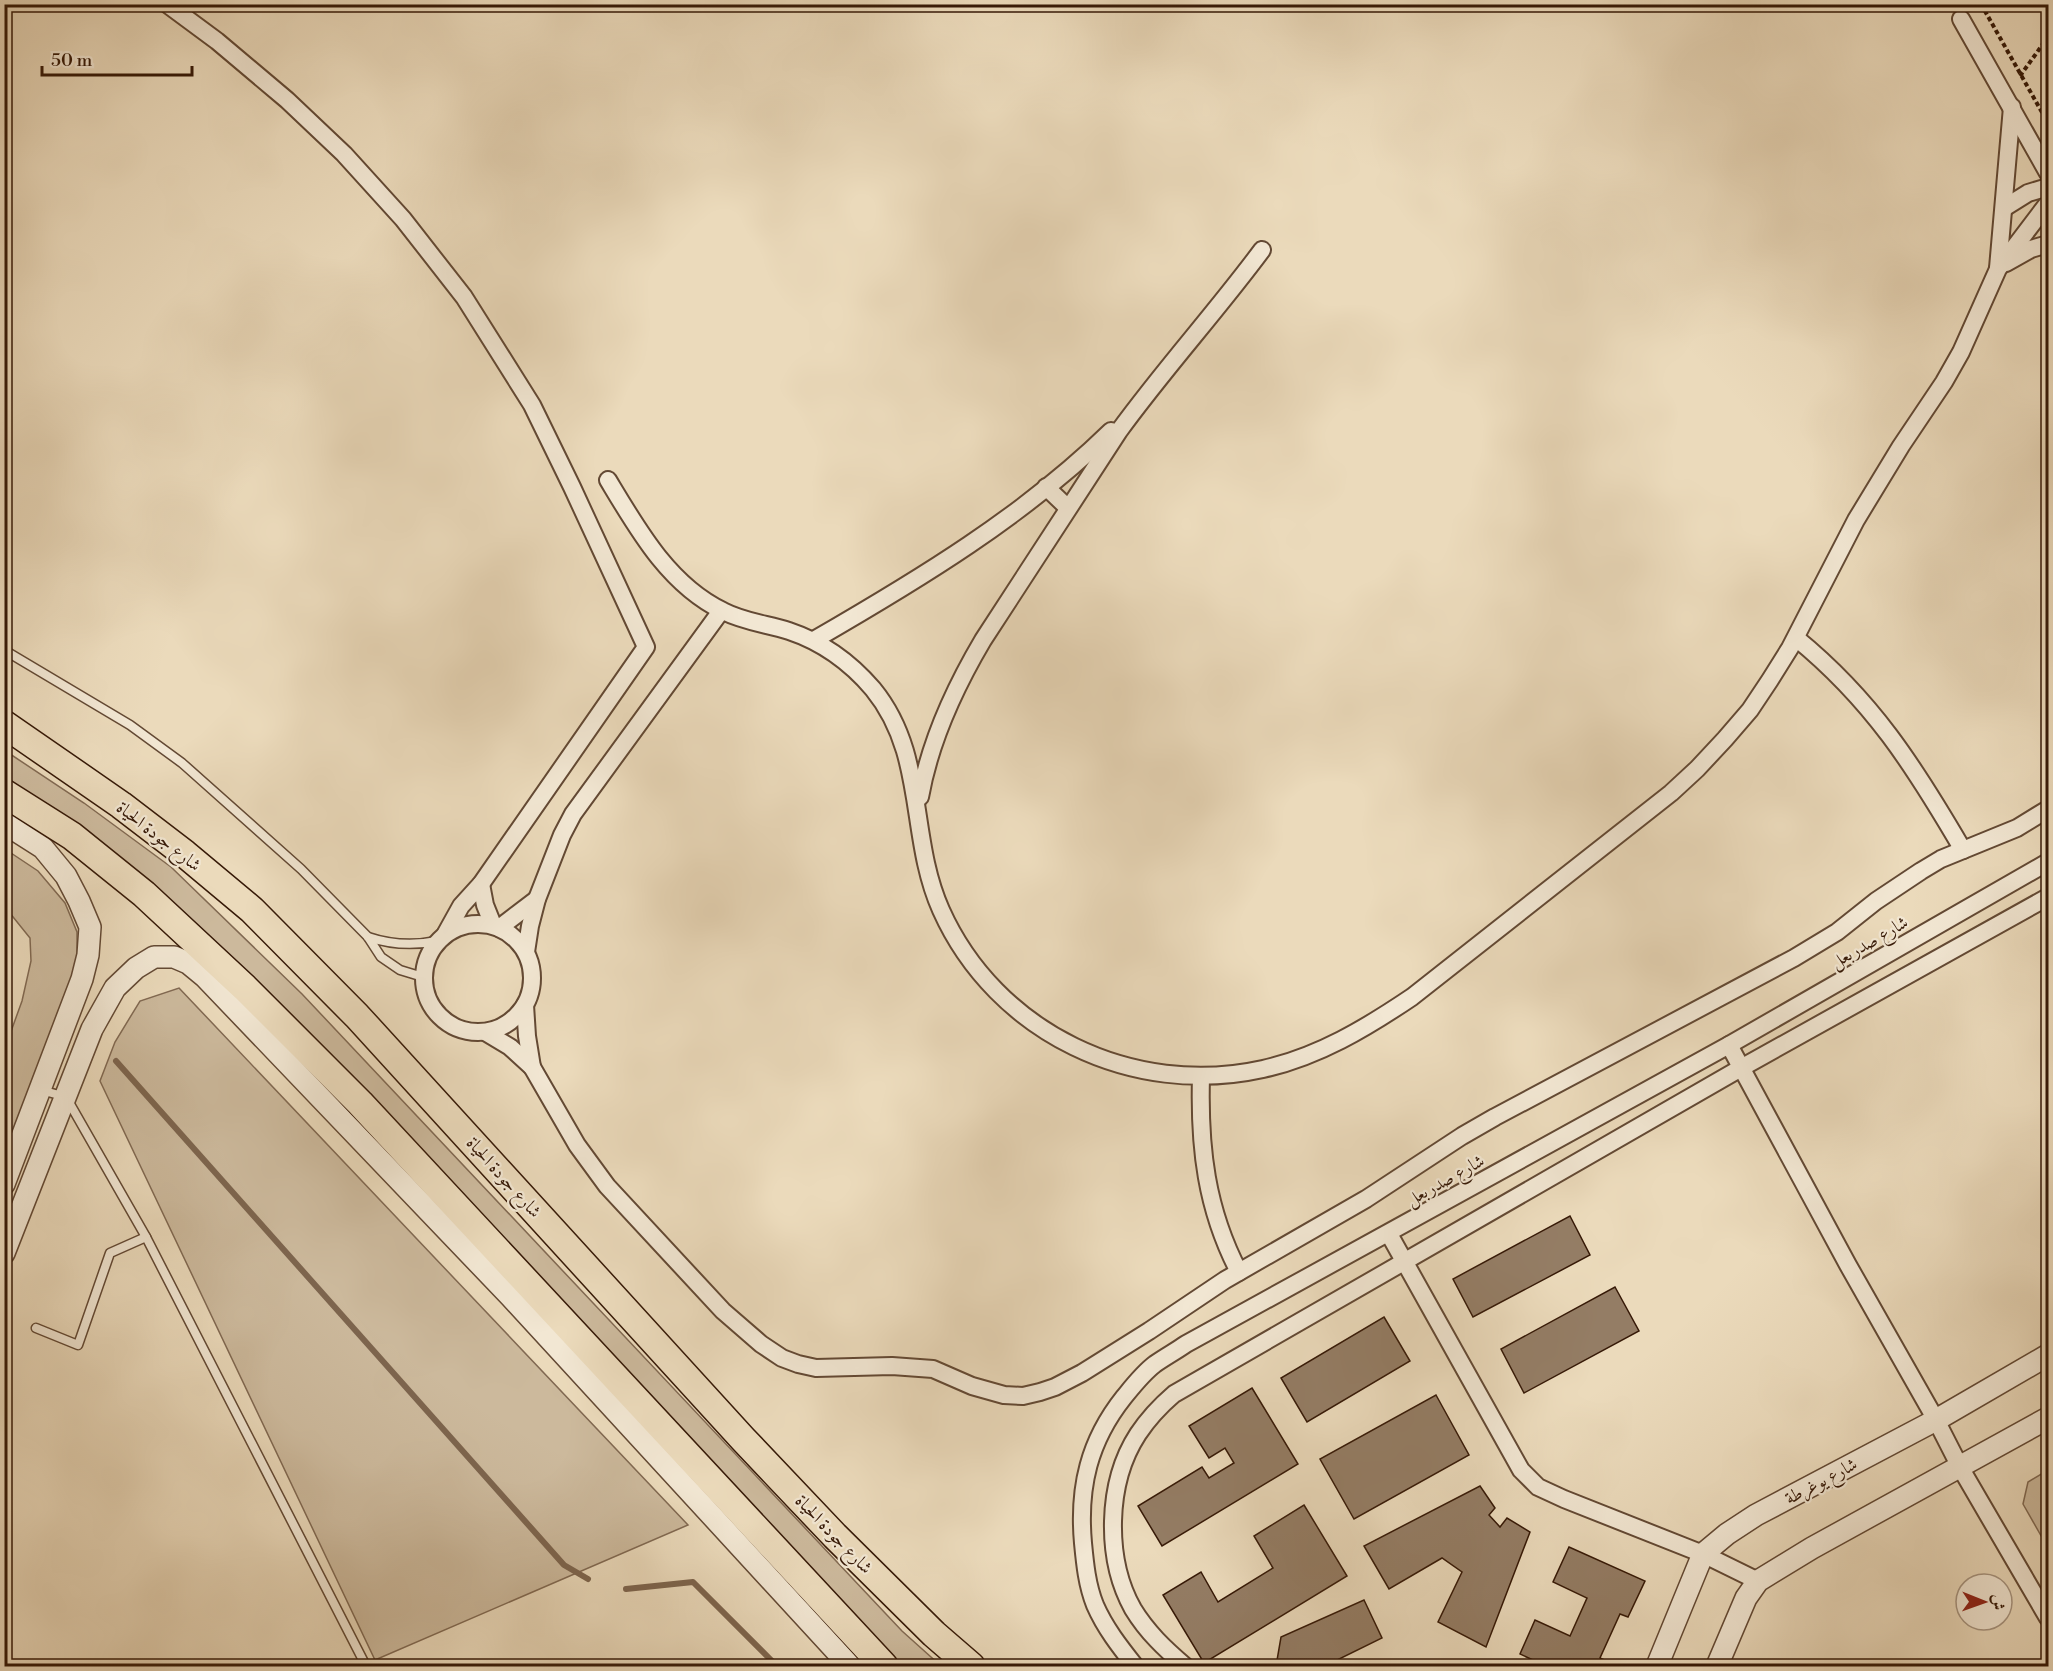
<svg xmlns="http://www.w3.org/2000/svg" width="2053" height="1671" font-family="'Libre Bodoni',Amiri,serif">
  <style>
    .green { fill: #ccb99c; stroke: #816952; stroke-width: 1.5 }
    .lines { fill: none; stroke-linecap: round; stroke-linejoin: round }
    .stream { stroke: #7d654e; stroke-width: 6 }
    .building { fill: #947d65; stroke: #361907; stroke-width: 1.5 }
    .service-casing { stroke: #634934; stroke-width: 11 }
    .minor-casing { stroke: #634934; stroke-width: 20 }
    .tertiary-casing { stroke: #634934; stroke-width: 24 }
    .trunk-casing { stroke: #361907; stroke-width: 30 }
    .path { stroke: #361907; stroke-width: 4; stroke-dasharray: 4.5 3; stroke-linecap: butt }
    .service { stroke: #f2e7d3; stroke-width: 8 }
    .minor { stroke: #f2e7d3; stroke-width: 16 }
    .tertiary { stroke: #f2e7d3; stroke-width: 21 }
    .trunk { stroke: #ebdabb; stroke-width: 27 }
    .labels { text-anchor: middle; stroke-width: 4.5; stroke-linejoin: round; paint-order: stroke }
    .street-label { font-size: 18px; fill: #361907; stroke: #f2e7d3 }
  </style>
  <rect width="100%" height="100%" fill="#ebdabb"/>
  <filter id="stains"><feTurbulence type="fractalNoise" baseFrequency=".00333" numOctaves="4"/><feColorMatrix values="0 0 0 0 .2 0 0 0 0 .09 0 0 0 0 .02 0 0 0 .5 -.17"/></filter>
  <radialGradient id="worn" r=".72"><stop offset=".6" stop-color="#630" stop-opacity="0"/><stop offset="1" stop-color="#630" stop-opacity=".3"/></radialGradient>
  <g class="green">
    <path d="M4,750L84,803L171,867L302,994L902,1631L941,1666H898L884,1654L279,1016L5,786Z"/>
    <path d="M5,849L38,871L65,903L77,932V956L73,982L5,1161V1048L22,1001L31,961L30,938L5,907Z"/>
    <path d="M179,988L688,1525L375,1660L100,1081L115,1042L140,1001Z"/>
    <path d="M2048,1470V1548L2023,1504L2028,1482Z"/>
  </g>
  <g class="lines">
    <g class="stream">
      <path d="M116,1061L564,1565L588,1579"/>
      <path d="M626,1589L693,1582L777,1666"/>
    </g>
  </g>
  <g class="building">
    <path d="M1570,1216L1590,1255L1473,1317L1453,1279Z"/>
    <path d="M1615,1287L1639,1331L1524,1393L1501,1349Z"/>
    <path d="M1384,1317L1410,1361L1307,1422L1281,1378Z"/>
    <path d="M1252,1388L1298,1464L1162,1546L1138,1506L1202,1467L1209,1478L1234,1463L1225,1448L1209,1458L1189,1426Z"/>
    <path d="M1436,1395L1469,1455L1354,1519L1320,1459Z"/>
    <path d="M1480,1486L1495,1508L1489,1515L1500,1527L1507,1518L1530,1532L1486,1647L1438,1622L1462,1572L1442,1558L1389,1589L1364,1546Z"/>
    <path d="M1304,1505L1347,1576L1204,1663L1163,1595L1201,1572L1218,1602L1273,1568L1254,1536Z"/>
    <path d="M1569,1547L1645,1581L1628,1617L1620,1614L1600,1658L1613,1664L1611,1666H1546L1520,1654L1535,1620L1570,1636L1587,1598L1553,1582Z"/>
    <path d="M1364,1600L1382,1638L1325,1666H1276L1281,1637Z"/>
  </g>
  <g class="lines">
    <g class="service-casing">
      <g id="service">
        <path d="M4,650L130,725L182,763L301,869L368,937L381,957L400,970L423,977"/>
        <path d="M368,937C392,945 413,946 437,941"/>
        <path d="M41,1090L66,1097L146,1237L366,1666"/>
        <path d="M36,1328L78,1345L110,1253L146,1237"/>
      </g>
    </g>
    <g class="minor-casing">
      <g id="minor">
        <path d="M167,4L217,41L287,100L344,154L403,219L464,297L532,405L572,487L646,647L481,884L461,906L446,933"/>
        <path d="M1961,19L2048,173"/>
        <path d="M2004,208L2028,193L2048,187"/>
        <path d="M2006,263L2031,249L2048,244"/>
        <path d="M1998,268L2012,107"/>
        <path d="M608,480C638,530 669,585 723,611C744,622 767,624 789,631C822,642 850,662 873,689C927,755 908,836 941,910C996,1033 1133,1098 1263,1069C1318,1057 1366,1028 1412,997L1671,793L1697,769L1725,739L1750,710L1770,680L1790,648L1856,520L1901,446L1944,382L1961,352L1998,269L2048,203"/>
        <path d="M1046,487L1068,508"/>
        <path d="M1796,638C1872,700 1914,766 1963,850"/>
        <path d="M814,640C918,580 1024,516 1111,431"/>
        <path d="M920,797C930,741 954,689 983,640L1119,431C1164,369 1216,312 1262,250"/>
        <path d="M481,884L485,905L493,925"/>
        <circle cx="478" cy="978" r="54"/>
        <path d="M499,928L537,899"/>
        <path d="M526,952L530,926L537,899L562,835L573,814L721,611"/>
        <path d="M525,1005L527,1036L532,1067L577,1145L607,1186L723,1311L761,1344L782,1358L798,1364L816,1368L892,1366L933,1369L972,1386L1004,1395L1023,1396L1040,1392L1055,1387L1082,1373L1149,1331L1225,1280L1366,1199L1462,1136L1495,1117L1794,958L1837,932L1876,901L1921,871L1941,859L2017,828L2048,809"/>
        <path d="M485,1032L510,1047L532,1067"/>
        <path d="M1729,1045L1848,1265L1936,1420L1960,1467L2048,1618"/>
        <path d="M1201,1077C1199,1147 1206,1209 1239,1272"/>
        <path d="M1389,1234L1521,1470L1538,1487L1564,1499L1703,1554L1758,1581"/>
        <path d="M1135,1666C1120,1647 1105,1628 1095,1605C1087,1585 1085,1564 1083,1543C1078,1487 1089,1441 1124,1397C1133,1386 1143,1373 1155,1364C1165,1357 1176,1351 1186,1344L1729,1045L2048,862"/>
        <path d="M1185,1666C1165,1649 1147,1632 1133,1609C1105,1559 1106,1483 1138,1434C1148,1419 1160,1406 1174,1394L1741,1068L2048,897"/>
      </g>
    </g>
    <g class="tertiary-casing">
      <g id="tertiary">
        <path d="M4,823L43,848L66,876L79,901L90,927L88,955L82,979L4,1184"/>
        <path d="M4,1253L92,1029L115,988L136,968L154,957H174L188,963L205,977L510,1296L850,1666"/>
        <path d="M1657,1666L1703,1554L1727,1534L1756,1515L1936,1420L2048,1355"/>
        <path d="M1717,1666L1746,1598L1758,1581L1812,1548L2048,1418"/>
      </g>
    </g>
    <g class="trunk-casing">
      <g id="trunk">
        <path d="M4,724L121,805L185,854L252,910L357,1016L743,1439L835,1536L934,1634L971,1666"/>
        <path d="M4,793L72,836L144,894L245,988L360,1103L884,1666"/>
      </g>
    </g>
    <g class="path">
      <path d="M1981,4L2048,123"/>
      <path d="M2020,76L2048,37"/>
    </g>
    <use href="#service" class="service"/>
    <use href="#minor" class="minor"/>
    <use href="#tertiary" class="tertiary"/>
    <use href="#trunk" class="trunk"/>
  </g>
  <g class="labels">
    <g class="street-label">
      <text transform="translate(159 836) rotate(38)" y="6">شارع جودة الحياة</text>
      <text transform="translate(1869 942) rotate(-30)" y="6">شارع صدربعل</text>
      <text transform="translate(504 1177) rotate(48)" y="6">شارع جودة الحياة</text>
      <text transform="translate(1445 1180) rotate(-29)" y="6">شارع صدربعل</text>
      <text transform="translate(1821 1481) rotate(-28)" y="6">شارع يوغرطة</text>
      <text transform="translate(834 1534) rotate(46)" y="6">شارع جودة الحياة</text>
    </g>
  </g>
  <rect width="2053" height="1671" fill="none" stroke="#ebdabb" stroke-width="24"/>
  <rect x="6" y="6" width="2041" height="1659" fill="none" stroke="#361907" stroke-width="3"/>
  <rect x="12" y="12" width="2029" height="1647" fill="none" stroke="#361907" stroke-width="1.5"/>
  <g transform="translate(1984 1602) rotate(91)"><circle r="28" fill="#f2e7d3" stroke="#a79581" stroke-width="1.5"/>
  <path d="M0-4.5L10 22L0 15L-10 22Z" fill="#8f2418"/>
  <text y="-9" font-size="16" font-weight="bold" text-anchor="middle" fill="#361907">ش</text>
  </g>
  <path d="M42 66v9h150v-9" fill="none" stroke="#361907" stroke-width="3"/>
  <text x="51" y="66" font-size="18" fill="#361907" stroke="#f2e7d3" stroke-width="4.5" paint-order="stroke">50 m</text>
  <rect width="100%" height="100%" filter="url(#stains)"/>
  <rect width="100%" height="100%" fill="url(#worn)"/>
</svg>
